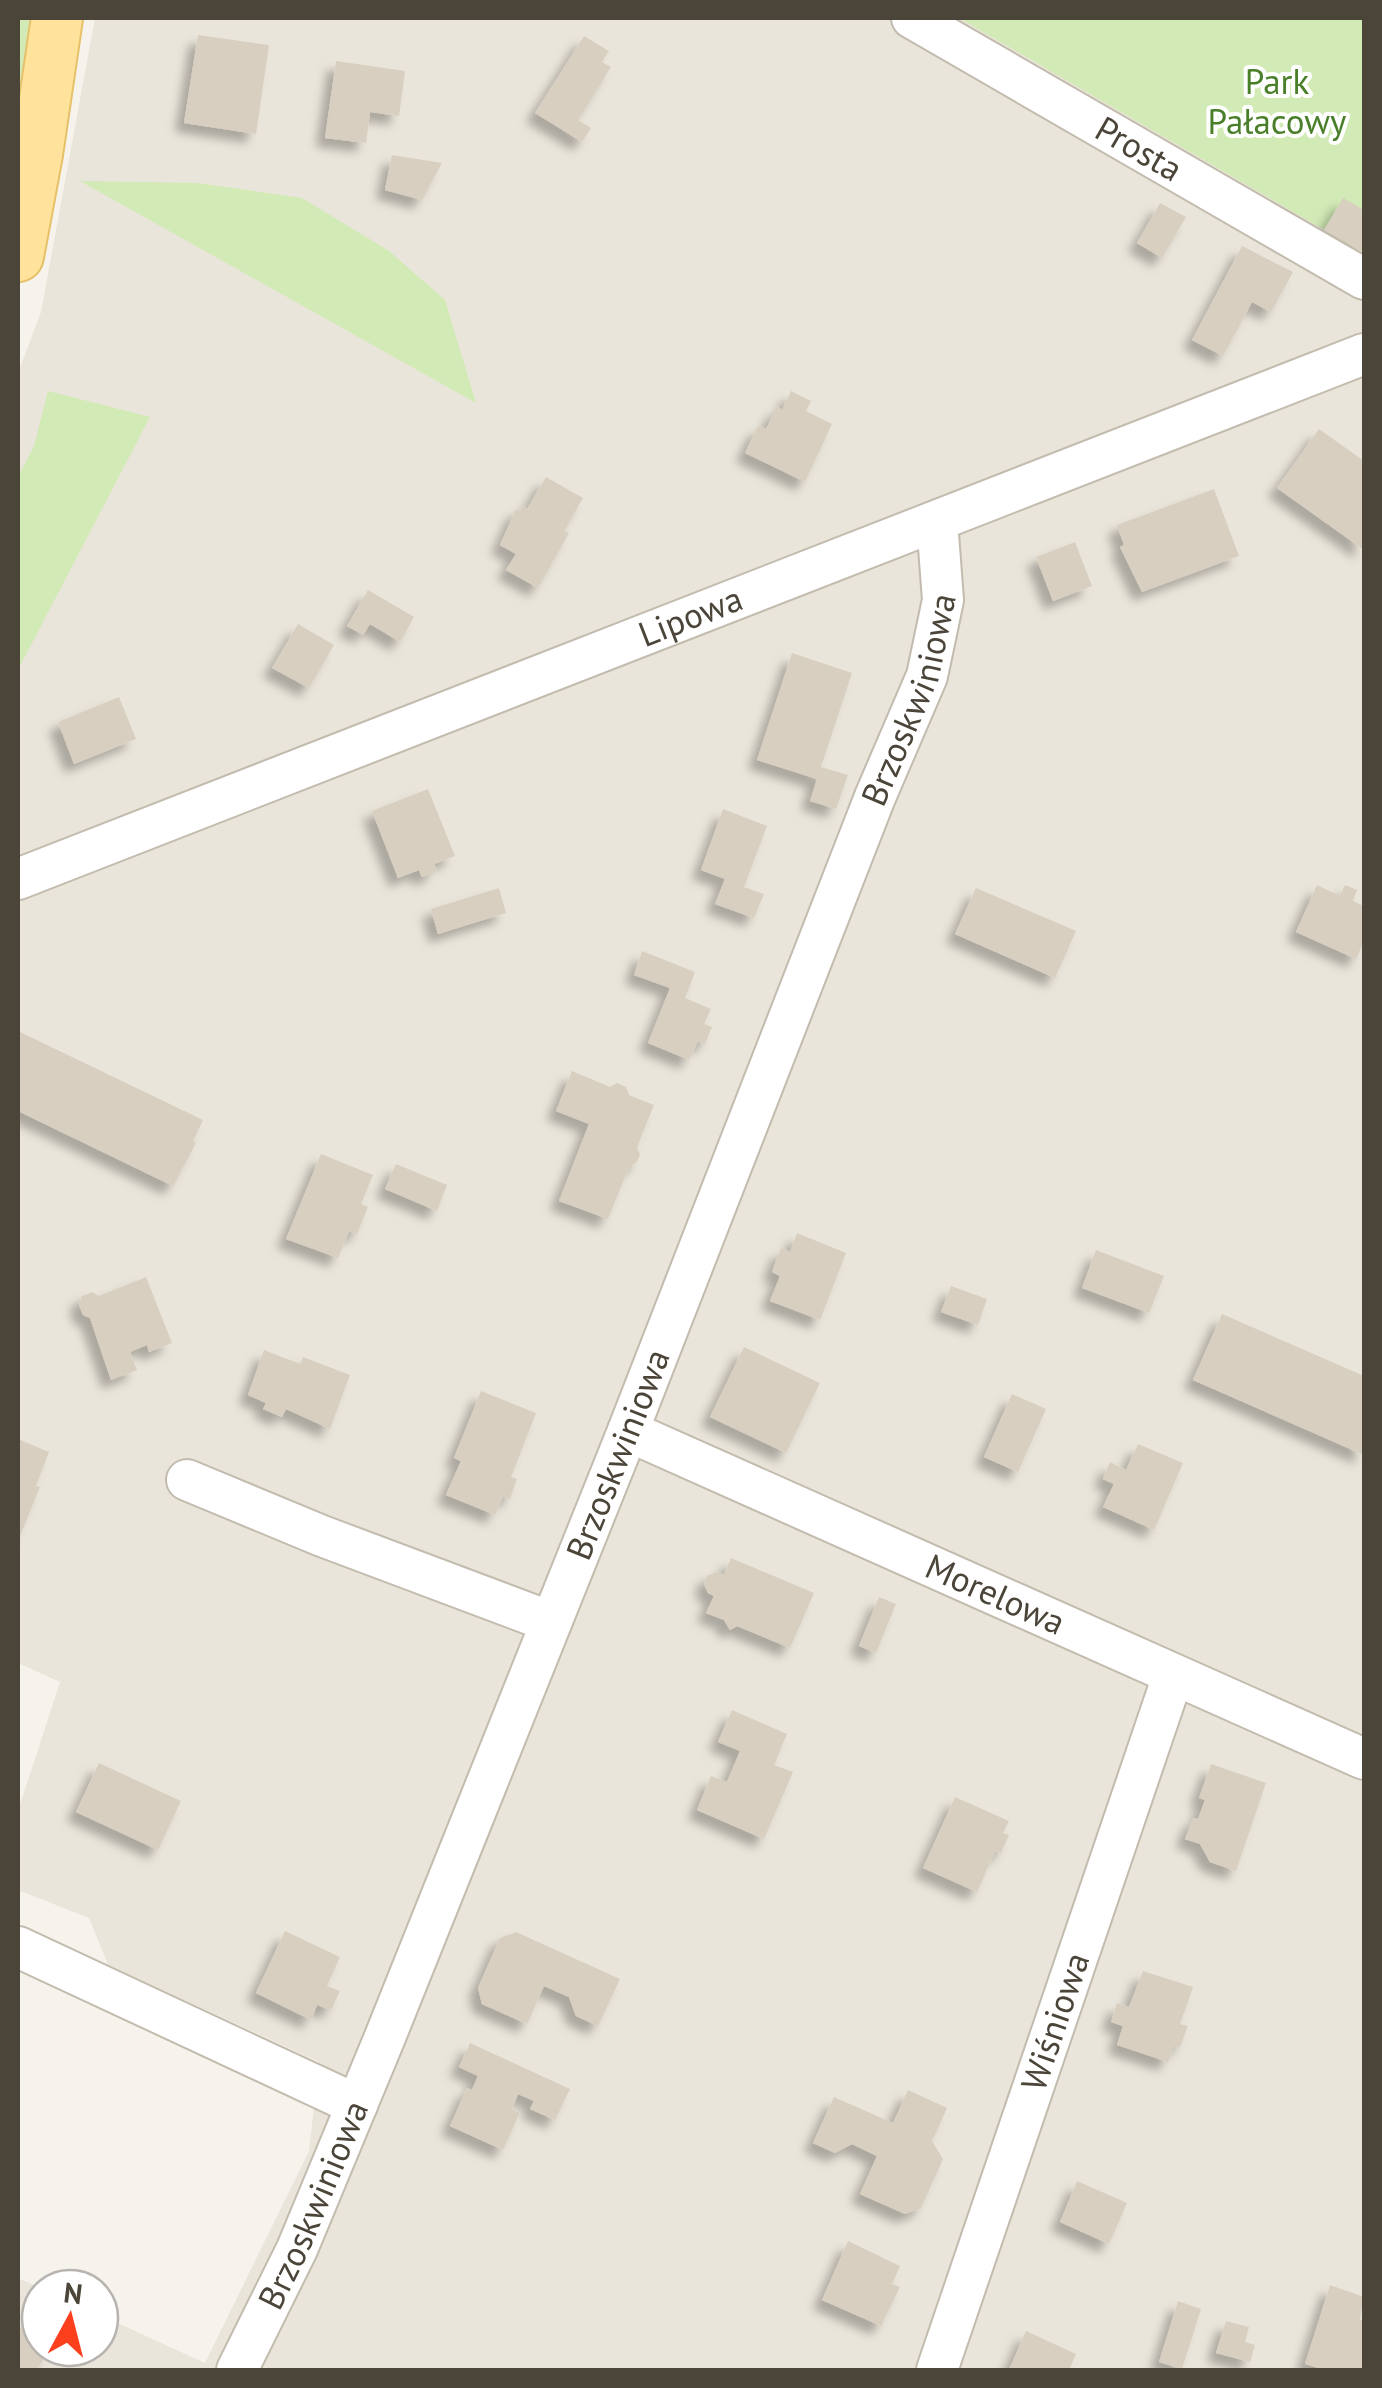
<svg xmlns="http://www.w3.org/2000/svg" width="1382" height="2388" font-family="'PT Sans',sans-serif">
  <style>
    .residential { fill: #eae5da }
    .green { fill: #d2eab5 }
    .building { fill: #d8cfc1; filter: url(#shadow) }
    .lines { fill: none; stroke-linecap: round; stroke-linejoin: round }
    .minor-casing { stroke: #c2bbae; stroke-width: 44 }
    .major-casing { stroke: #e6c16a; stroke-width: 54 }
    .minor { stroke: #fff; stroke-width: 40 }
    .major { stroke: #ffe39c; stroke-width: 50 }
    .labels { text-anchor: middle; stroke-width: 8; stroke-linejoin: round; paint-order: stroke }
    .park-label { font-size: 35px; fill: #4a7f2a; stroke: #fff }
    .street-label { font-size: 35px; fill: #4b4439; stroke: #fff }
  </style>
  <defs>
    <filter id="shadow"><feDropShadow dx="-9" dy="9" stdDeviation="5" flood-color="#0004"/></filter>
  </defs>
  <rect width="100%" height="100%" fill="#f6f3ec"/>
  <path class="residential" d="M95,18H1364V2370H18V2278L40,2288V2348H100V2315L205,2363L309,2151L319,2062L108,1965L89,1918L18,1890V1811L60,1682L18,1663V373L41,312Z"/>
  <g class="green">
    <path d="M18,18H33L18,123Z"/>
    <path d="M959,18H1364V253Z"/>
    <path d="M80,181L198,183L302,198L389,251L445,300L476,403Z"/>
    <path d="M48,391L150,417L18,670V477L34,446Z"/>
  </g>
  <g class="building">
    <path d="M198,35L269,45L256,134L184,123Z"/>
    <path d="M584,36L609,51L602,62L611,67L578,120L591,128L582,142L535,113Z"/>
    <path d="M336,61L405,71L399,116L370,112L366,143L325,138Z"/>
    <path d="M392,155L442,163L422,200L385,190Z"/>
    <path d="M1343,198L1364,210V253L1324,230Z"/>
    <path d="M1160,203L1186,217L1162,258L1137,243Z"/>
    <path d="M1242,246L1293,272L1271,312L1252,302L1223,356L1192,340Z"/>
    <path d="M791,391L811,401L806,411L832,424L805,482L745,453L758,426L766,429L777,407L782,410Z"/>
    <path d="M1319,429L1364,461V550L1277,488Z"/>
    <path d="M546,477L583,498L564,531L569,533L538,588L506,570L516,554L500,545L516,509L520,511L523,506L527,509Z"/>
    <path d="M1214,489L1239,556L1142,592L1120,547L1124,545L1117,525Z"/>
    <path d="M1075,542L1092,586L1053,601L1036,557Z"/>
    <path d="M368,590L414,617L400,642L370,624L363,635L347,626Z"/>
    <path d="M298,624L334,645L309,688L272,668Z"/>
    <path d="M792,653L852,673L821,767L848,775L836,809L810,801L817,779L757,760Z"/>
    <path d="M119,697L136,739L74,764L58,722Z"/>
    <path d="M428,789L455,856L434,864L437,871L422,877L419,870L398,878L372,811Z"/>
    <path d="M723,809L767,826L744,887L764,894L754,918L715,904L725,879L701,870Z"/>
    <path d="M1317,885L1340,896L1345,885L1357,890L1353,901L1364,906V941L1356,959L1296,932Z"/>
    <path d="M499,888L506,913L438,934L431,909Z"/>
    <path d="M976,888L1076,931L1055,978L955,934Z"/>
    <path d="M642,951L695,972L685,998L711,1009L704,1024L712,1027L705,1044L698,1041L689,1060L648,1043L670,988L634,975Z"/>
    <path d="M18,1031L203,1120L193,1141L196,1143L173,1186L18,1111Z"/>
    <path d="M572,1071L610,1087L617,1083L626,1087L629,1095L654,1105L637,1147L640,1155L636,1163L629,1167L608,1219L559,1201L589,1124L556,1111Z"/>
    <path d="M321,1154L373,1175L361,1204L368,1207L357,1234L349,1231L338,1258L286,1239Z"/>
    <path d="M396,1164L447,1185L437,1211L385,1189Z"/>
    <path d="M797,1233L846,1253L820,1320L770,1301L780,1276L772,1272L781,1248L790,1252Z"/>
    <path d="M1096,1250L1164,1276L1149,1313L1082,1288Z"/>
    <path d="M146,1277L172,1343L149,1352L147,1345L130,1352L137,1370L111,1380L90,1318L83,1315L79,1305L82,1296L92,1292L99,1296Z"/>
    <path d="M951,1286L987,1299L978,1325L941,1312Z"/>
    <path d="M1222,1314L1364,1376V1455L1193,1380Z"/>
    <path d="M744,1347L820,1383L786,1453L710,1417Z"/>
    <path d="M264,1350L300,1364L303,1357L350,1375L330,1429L286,1409L282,1417L263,1409L266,1403L248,1395Z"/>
    <path d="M481,1391L536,1413L511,1477L517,1479L510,1499L503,1496L495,1515L446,1495L461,1461L454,1458Z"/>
    <path d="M1012,1394L1046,1409L1018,1472L984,1457Z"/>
    <path d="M18,1439L49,1452L36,1486L40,1487L18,1541Z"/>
    <path d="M1138,1444L1183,1463L1154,1530L1103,1507L1114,1484L1103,1479L1110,1462L1126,1470Z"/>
    <path d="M731,1558L814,1593L790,1648L737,1626L730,1630L724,1620L706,1613L714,1596L708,1593L704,1584L707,1576L716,1572L724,1575Z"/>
    <path d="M879,1597L896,1604L876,1653L859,1646Z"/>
    <path d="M732,1710L787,1734L774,1765L793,1772L764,1839L697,1810L711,1776L727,1782L740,1751L718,1742Z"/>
    <path d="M99,1763L181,1801L158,1850L76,1812Z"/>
    <path d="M1211,1764L1266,1783L1236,1871L1210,1862L1200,1844L1185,1839L1193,1818L1198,1819L1205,1800L1199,1798Z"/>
    <path d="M955,1797L1009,1821L1003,1833L1009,1835L1001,1853L995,1851L977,1892L923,1868Z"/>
    <path d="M285,1931L340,1957L327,1986L340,1991L331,2010L317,2005L311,2020L256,1993Z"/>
    <path d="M516,1932L620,1979L598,2026L576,2016L569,1997L544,1986L527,2024L482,2004L478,1988L500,1938Z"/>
    <path d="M1143,1971L1193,1987L1180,2024L1188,2026L1180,2047L1174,2045L1168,2062L1117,2045L1123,2026L1111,2022L1117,2003L1129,2007Z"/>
    <path d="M470,2043L570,2089L555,2120L530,2109L534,2101L518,2094L512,2109L520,2113L503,2150L450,2126L467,2088L472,2090L478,2076L459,2067Z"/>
    <path d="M908,2090L947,2108L932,2141L943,2159L921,2208L905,2214L860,2194L877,2156L852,2144L835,2153L813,2143L834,2097L893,2123Z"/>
    <path d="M1077,2181L1127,2203L1109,2244L1060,2222Z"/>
    <path d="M848,2241L900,2266L892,2284L900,2287L881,2326L822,2300Z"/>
    <path d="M1330,2285L1364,2297L1360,2319L1364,2321V2370H1325L1305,2364Z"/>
    <path d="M1178,2301L1201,2309L1182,2369L1159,2362Z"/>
    <path d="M1226,2321L1249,2327L1245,2342L1255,2345L1250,2362L1216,2353Z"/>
    <path d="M18,2326L40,2339V2348H50L37,2370H18Z"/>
    <path d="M1026,2331L1076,2354L1069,2370H1009Z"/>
  </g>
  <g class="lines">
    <g class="minor-casing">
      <g id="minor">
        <path id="s1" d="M912,18L1364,279"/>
        <path id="s2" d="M18,879L1364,354"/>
        <path id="s3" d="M628,1431L1364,1759"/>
        <path d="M187,1480L322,1536L551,1622"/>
        <path d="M18,1947L357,2105"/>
        <path id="s4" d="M237,2370L297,2249L385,2037L628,1431L875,797L927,676L943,600L937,521"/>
        <path id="s5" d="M937,2370L1173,1676"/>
      </g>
    </g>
    <g class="major-casing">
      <path id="major" d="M18,256L37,154L57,18"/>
    </g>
    <use href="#minor" class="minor"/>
    <use href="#major" class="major"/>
  </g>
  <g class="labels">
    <g class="park-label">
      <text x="1277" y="94">Park<tspan x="1277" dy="40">Pałacowy</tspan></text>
    </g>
    <g class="street-label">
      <text dy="12" stroke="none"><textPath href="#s1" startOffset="262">Prosta</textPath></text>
      <text dy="12" stroke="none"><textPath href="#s2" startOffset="722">Lipowa</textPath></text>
      <text dy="12" stroke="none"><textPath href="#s4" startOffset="1802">Brzoskwiniowa</textPath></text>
      <text dy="12" stroke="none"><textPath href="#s4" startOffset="992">Brzoskwiniowa</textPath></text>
      <text dy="12" stroke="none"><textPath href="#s3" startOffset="402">Morelowa</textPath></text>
      <text dy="12" stroke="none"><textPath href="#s5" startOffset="368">Wiśniowa</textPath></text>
      <text dy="12" stroke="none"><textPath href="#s4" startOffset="182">Brzoskwiniowa</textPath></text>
    </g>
  </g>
  <rect width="1382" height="2388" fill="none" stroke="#4b4439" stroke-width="40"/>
  <g transform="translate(70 2318) rotate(7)"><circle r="48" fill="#ffffff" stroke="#b7b4b0" stroke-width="2.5"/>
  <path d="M0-8L18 38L0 25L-18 38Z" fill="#fc3f1d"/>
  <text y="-15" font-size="28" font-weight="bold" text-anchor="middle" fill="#4b4439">N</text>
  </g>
</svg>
